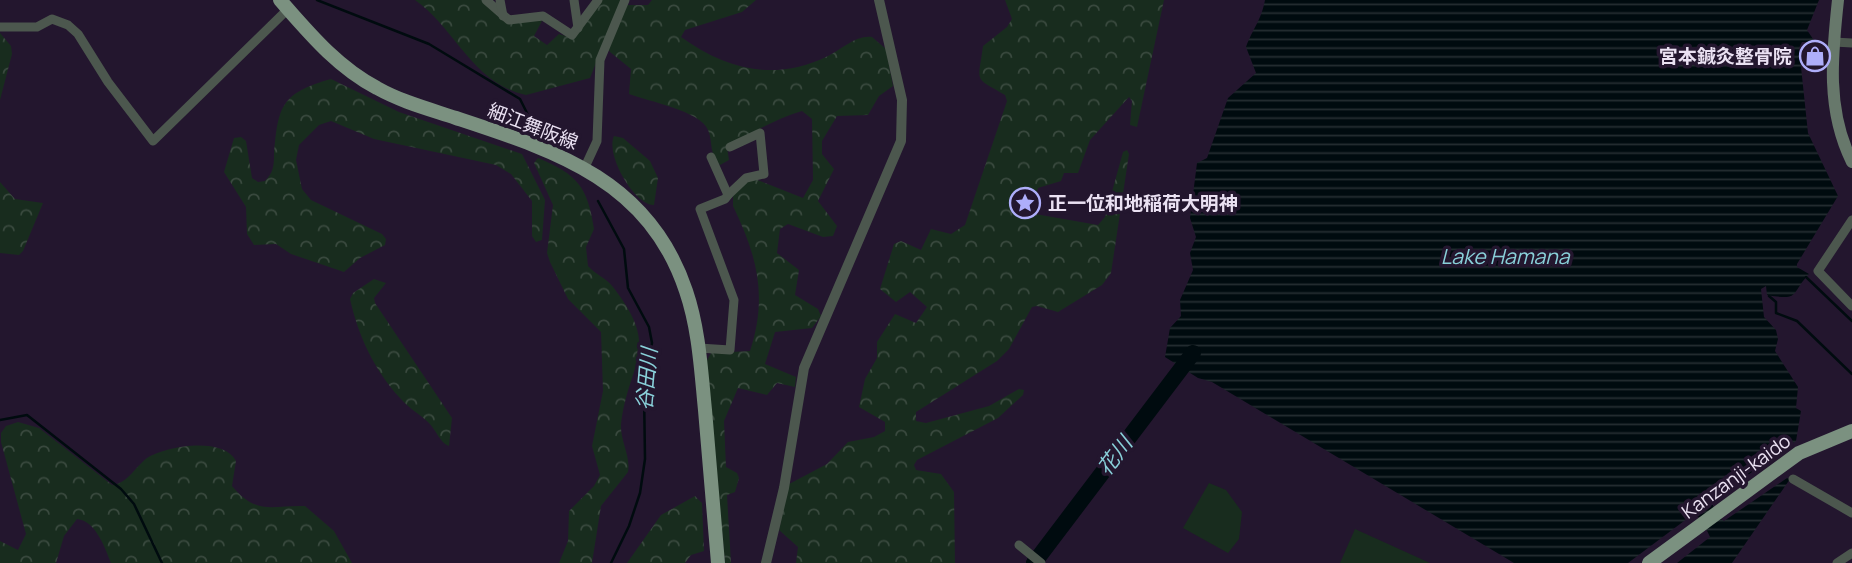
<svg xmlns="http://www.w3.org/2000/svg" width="1852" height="563" font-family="Manrope,'Noto Sans JP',sans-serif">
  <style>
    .forest { fill: url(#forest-crowns) }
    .pitch { fill: #182c1e }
    .water { fill: url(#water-rules) }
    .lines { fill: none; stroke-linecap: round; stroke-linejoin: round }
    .stream { stroke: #000b0f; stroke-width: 2.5 }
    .river { stroke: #000b0f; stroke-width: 16 }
    .minor { stroke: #4c574e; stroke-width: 9 }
    .tertiary { stroke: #4c574e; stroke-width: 10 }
    .secondary { stroke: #67786b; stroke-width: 12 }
    .primary { stroke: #7b9180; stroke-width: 14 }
    .labels { text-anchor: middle; stroke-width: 7; stroke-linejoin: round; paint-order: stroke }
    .poi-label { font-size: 19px; font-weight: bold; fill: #eae1f2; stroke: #23162e; text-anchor: end }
    .street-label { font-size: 19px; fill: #eae1f2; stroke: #23162e }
    .water-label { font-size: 21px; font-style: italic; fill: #89d0d9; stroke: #23162e }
  </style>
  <defs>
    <pattern id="forest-crowns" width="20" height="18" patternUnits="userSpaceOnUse" patternTransform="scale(1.75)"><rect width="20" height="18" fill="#182c1e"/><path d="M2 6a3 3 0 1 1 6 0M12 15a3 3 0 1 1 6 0" fill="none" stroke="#3a4a3f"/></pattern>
    <pattern id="water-rules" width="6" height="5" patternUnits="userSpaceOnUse" patternTransform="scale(1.75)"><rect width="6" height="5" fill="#000b0f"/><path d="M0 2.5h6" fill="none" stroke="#252e32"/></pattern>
  </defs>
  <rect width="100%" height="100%" fill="#23162e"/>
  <g class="forest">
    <path d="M415,0H482L501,19H540L542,21L534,36L547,45L559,34L572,38L602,0H621L590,78L526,95C473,84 455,28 415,0Z"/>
    <path d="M652,0H756L742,12L685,30L681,37C727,70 775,82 828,56C842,49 856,35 872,37L886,49L893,86L879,96L868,115L837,116L822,141V154L834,169L818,201L837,226L833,236L823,237L788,224L780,229L777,253L799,270L795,295L818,309L821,316L812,328L775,332L765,364L796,377L795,387L777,383L767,395L738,388L724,421L726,467L737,473L739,478L735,492L727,495L731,563H725L706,362L711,353L750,351C768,296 757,256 733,206V196L743,184L755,179L803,198L813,180L812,119L802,111C775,119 755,132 730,143L727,147L729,160L720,165C709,154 713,142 708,130C701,111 647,101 629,94L631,69L610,52L608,48L627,5H648Z"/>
    <path d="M1005,0H1164L1137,127L1130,125L1132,101L1129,97L1090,140L1078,173H1064L1061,181L1038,188L1032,208L1035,214L1098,225L1105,217L1123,152L1127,150L1129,154L1111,273L1102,285L1058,312L1037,306L1032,307L1009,349L997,361L916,412V421L926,423L989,406L1019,389L1024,390L1023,395L998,418L917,460L914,465L916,470L941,474L954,492L955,563H796L798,547L779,530L789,484L827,464L848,442L874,437L885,431V422L859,407L865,379L877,358V342L895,314L916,323L927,307L910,292L896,302L880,289L894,244L901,241L921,250L931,229L951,234L965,225L1007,101L1005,95C973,76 978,84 983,46L1007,27L1012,19Z"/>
    <path d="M0,33L11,46L12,54L0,100Z"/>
    <path d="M331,79L399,112L522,154L545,200L542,240L536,242L532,236V201L511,174L496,165L374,139L331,121L319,125L299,145L296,160L302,189L311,200L382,234L386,239L385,245L360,258L344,272L291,254L276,244L254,245L247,234L246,207L224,172L234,138L241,137L246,141L252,178L258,182L265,181C273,173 274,166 274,155C278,106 281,93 331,79Z"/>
    <path d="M614,136L623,138L650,161L658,178L654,205C635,206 605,155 614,136Z"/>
    <path d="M538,158C577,174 588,187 594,229L586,247L588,266C595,274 606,278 613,287C662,350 629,360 621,424C620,441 631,456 628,472L601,506L592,563H559L568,541L569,511L594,486L600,475L592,446L603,391L601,332L568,299L550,262L547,253L553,205L534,163Z"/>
    <path d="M0,182L15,199L43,203L23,251L19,255L0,253Z"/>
    <path d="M374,279L386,283L374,298L375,303L452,418L449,446C440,443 436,430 429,423C420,414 408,408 400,398C374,370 358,335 350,299L353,293Z"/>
    <path d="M18,422L39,428L112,485C127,484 136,466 147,458C166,446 223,436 236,461L232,486C257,516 272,505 305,506L334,531L352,563H111C105,548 96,521 77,519L64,536L56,563H0V541L18,550L26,534L1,442V433L6,426Z"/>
    <path d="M695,496L702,503L704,551L691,555L685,563H627L661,515Z"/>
  </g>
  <g class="pitch">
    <path d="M1209,483L1226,490L1242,512L1239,539L1228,553L1183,528Z"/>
    <path d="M1355,529L1430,563H1340Z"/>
  </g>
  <path class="water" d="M1265,0H1819L1807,30L1815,42H1802L1799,48L1808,133L1838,196L1797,264V267L1809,274C1790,294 1801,301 1767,295L1766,286L1761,289L1764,317L1776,330L1778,339L1775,351L1798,387L1796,408L1801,411L1796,441L1711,501L1718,517L1724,521L1787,478L1790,479L1732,563H1677L1710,537L1701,518L1692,515L1628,563H1514L1212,382L1198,378L1165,357L1170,328L1181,316L1180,300L1193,270L1190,253L1196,237L1190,218L1197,163L1207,158L1228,98L1256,73L1246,47C1253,28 1261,21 1265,0Z"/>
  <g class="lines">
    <g class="stream">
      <path d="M317,0L429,44L520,99L534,127L572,142"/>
      <path d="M598,201L624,249L628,288L649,327L652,343L644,391L645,459L640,493L629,526L611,563"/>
      <path d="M1806,277L1852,321"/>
      <path d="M1769,296L1776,302V313L1797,321L1852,374"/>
      <path d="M0,420L27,415L121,489L134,504L162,563"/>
    </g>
    <path class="river" d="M1034,563L1193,353"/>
    <g class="minor">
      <path d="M486,0L509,20L543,16L572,35L598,0"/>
      <path d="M500,0L503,16"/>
      <path d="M574,0L578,28"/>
      <path d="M0,27H37L52,19L68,25L78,34L108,82L153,141L288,9"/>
      <path d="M1834,42L1852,43"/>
      <path d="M585,167L597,141L600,60L625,0"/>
      <path d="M728,195L746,178L764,174L760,133L730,147"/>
      <path d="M1852,220L1818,271L1852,306"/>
      <path d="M699,348L730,350L734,300L700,209L725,199L728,195L711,157"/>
      <path d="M1793,479L1852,513"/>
      <path d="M1019,545L1041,563"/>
      <path d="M1837,563L1852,553"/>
    </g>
    <path class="tertiary" d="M766,563L784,488L804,368L901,141L902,100L879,0"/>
    <path class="secondary" d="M1838,0C1832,55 1826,110 1852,162"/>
    <g class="primary">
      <path d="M280,0C309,33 337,67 377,88C402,102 429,109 456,118C556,151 649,180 686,291C699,329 701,370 705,410C709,461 714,512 718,563"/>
      <path d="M1649,563L1799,453L1852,431"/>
    </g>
  </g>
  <defs>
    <g id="shop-ring" transform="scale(1.575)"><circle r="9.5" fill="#23162e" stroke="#aeaefa" stroke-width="1.5"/><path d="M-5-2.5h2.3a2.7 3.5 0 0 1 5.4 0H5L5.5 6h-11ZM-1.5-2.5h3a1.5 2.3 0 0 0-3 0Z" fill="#aeaefa"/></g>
    <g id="sight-ring" transform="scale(1.575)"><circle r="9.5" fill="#23162e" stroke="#aeaefa" stroke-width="1.5"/><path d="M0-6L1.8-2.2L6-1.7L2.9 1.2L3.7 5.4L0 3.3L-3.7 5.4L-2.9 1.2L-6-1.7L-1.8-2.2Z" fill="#aeaefa"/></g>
  </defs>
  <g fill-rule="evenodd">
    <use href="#shop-ring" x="1815" y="56"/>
    <use href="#sight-ring" x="1025" y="203"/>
  </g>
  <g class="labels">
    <g class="poi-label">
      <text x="1792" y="63">宮本鍼灸整骨院</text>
      <text x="1048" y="210" text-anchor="start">正一位和地稲荷大明神</text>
    </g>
    <g class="street-label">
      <text transform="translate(533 126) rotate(21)" y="7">細江舞阪線</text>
      <text transform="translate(1736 476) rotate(-36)" y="7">Kanzanji-kaido</text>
    </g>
    <g class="water-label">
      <text x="1505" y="264">Lake Hamana</text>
      <text transform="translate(647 379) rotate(-85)" y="7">谷田川</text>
      <text transform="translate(1115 456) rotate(-53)" y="7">花川</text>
    </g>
  </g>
</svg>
